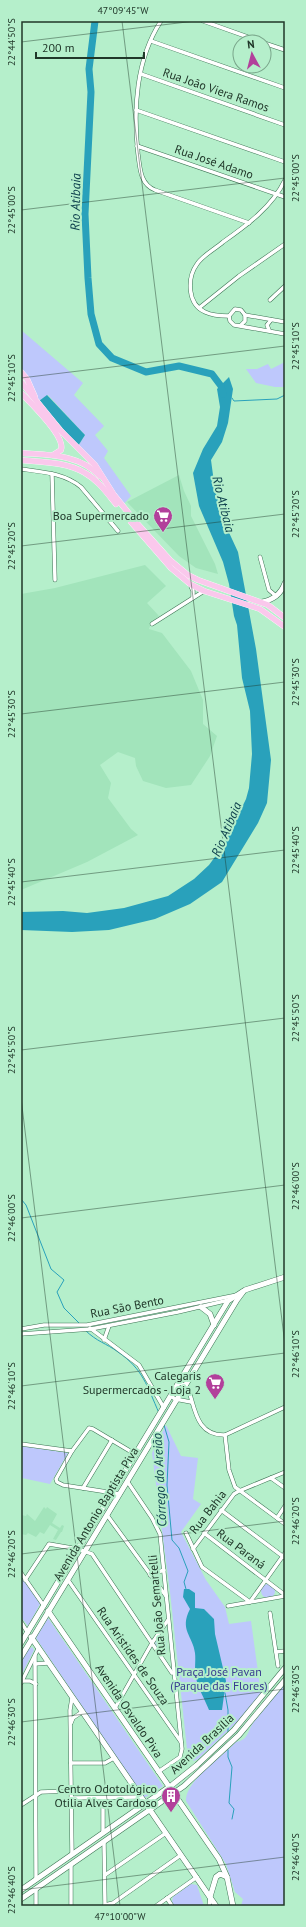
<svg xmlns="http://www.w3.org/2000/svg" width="306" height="1927" font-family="'PT Sans',sans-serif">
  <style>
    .built { fill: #a2e4bb }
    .green { fill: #bec8fc }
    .water { fill: #29a1bb }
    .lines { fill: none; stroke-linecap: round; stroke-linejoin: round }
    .stream { stroke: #29a1bb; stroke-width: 1 }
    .river { stroke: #29a1bb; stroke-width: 7 }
    .street-casing { stroke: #3c7353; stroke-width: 4.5 }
    .secondary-casing { stroke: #3c7353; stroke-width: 6 }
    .primary-casing { stroke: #fff; stroke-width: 6 }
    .street { stroke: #fff; stroke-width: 3.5 }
    .secondary { stroke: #fff; stroke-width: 5 }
    .primary { stroke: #fac8ec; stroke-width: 5.5 }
    .ticks { fill: none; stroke: #203729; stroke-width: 1; stroke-opacity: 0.45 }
    .labels { text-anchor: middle; stroke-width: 4; stroke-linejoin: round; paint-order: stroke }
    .street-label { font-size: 12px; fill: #203729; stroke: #b5efcb }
    .poi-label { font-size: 12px; fill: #203729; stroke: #b5efcb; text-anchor: end }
    .park-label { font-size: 12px; fill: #393c91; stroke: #b5efcb }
    .water-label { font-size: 13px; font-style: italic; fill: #10424e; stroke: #b5efcb }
    .neatline { fill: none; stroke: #203729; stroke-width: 1.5 }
    .ticks-label { font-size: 10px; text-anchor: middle; fill: #203729 }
  </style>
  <rect width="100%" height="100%" fill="#b5efcb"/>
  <g class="built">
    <path d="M179,475L184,491L191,506V516L215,564L218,574L196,568L179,556L127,502Z"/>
    <path d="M145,565L166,586L147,603L159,616L151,623L149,629L162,633L191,671L203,700V724L217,736L210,756L191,785L166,788L143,781L136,766L135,758L118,752L100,765L111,783L108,798L131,829L138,835L87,862L21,890V594L55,588Z"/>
    <path d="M44,1507L46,1509L47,1507L57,1514L52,1523L60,1528L62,1525L64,1526L62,1532H61L56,1540L53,1539L58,1530L50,1525L44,1534L40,1532L36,1537L28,1533L26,1535L21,1534V1515L26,1516L27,1514L35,1521Z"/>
  </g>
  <g class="green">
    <path d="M21,330L83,383L74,395L104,426L95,435L108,451L104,458L131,496L122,506L78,446L85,435L48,395L39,401L21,371Z"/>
    <path d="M285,362V387H275L256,383L246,369H257L268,364L271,369Z"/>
    <path d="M166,1425L181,1456L198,1458L193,1499L201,1504L181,1532L206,1580L225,1607L229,1624L251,1621L261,1694L238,1721L198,1759L194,1761L189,1757L187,1749L170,1592L152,1453Z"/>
    <path d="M21,1446L68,1453L50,1484L22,1478L21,1485Z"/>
    <path d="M21,1576L40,1604L28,1626L21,1617Z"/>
    <circle cx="268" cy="1591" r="7"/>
    <path d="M48,1618L163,1786L144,1798L36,1638Z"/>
    <path d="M163,1635L166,1637L167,1652L163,1655L155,1644L159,1636Z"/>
    <path d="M32,1647L34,1650L21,1676C21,1665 22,1653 32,1647Z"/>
    <path d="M285,1684V1906H241L243,1899L235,1892L226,1864L186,1801C185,1781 222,1757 236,1742C248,1740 247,1733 253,1723Z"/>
    <path d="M191,1884L197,1885L204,1906H175L172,1902L173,1897Z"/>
  </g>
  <g class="water">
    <path d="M229,377L233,389L228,423L222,442L211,460L215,490L226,526L238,552L256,649L271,760L267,803L258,823L222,882L190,904L155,919L109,930L72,932L21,930V912L63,911L87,913L124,908L168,896L194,879L209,865L223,846L246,799L249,788L252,754L250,711L242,678L237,625L234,616L229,584L223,562L199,506L193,473L203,449L217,426L220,407L217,389Z"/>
    <path d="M47,395L85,435L78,446L39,401Z"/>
    <path d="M184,1589H189L195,1593V1608L204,1609L214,1619L215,1634L226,1681L222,1710H209C205,1700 198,1688 196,1678C194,1670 196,1661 195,1653C193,1636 179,1630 190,1609L183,1597Z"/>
  </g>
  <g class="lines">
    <g class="stream">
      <path d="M232,398L234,401L277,399L285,395"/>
      <path d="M21,1199L26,1205L51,1269L64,1280L57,1292L64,1308L79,1323"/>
      <path d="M85,1330C97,1342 106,1343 118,1352C143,1369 147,1386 159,1413"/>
      <path d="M164,1425L169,1442L167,1485L172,1540L179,1548L188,1571L184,1582L186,1589"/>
      <path d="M225,1693L228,1710V1732"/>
      <path d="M228,1750V1757L232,1767L229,1803L234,1809L232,1819"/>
    </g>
    <path class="river" d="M95,21L89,69L91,92L85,214L88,278L91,314L99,344L112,358L146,372L179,366L212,374L221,386L223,394"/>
    <g class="street-casing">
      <g id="street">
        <path d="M161,21C136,59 133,110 138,154C140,168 140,184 155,190L249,223"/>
        <path d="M203,21L262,42"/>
        <path d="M151,41L285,88"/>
        <path d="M264,43L285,50"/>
        <path d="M141,74L285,125"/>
        <path d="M136,110L285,162"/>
        <path d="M137,146L285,197"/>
        <path d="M270,300L285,286"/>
        <path d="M199,308L239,276L285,244"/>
        <path d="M245,315L285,322"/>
        <path d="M229,316C221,316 213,316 205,312C187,304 187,278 197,264C203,255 215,249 223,242C247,225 272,207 285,180"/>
        <path d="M241,325L245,321V315L241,310L235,309L229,316L230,321L234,325L285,334"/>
        <path d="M269,330L267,325L271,320"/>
        <path d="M21,469C42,472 64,473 81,487L118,531"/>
        <path d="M52,474L55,580"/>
        <path d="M260,557L269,590L276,596"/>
        <path d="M190,584L193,591V598"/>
        <path d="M152,624L204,591"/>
        <path d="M90,1328L139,1365L164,1408"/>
        <path d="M21,1329L44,1325H87L237,1295"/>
        <path d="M21,1334L91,1329L178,1312L229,1300"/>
        <path d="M104,1340L109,1326"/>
        <path d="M179,1382L188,1388C195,1408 196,1436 225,1435L285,1407"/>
        <path d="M171,1396L175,1399L191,1402"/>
        <path d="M225,1435L229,1470L235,1487L285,1524"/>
        <path d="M21,1444L72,1451"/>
        <path d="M271,1478L285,1488"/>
        <path d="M127,1481L152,1518L160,1534L182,1749L180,1757L158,1772"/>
        <path d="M83,1488L112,1440"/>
        <path d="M120,1494L63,1485L57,1482L56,1479L72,1451L89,1428L93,1429L135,1454"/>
        <path d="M221,1510L285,1558"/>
        <path d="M107,1515L166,1596"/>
        <path d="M277,1518L285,1506"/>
        <path d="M186,1533L202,1567L250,1602L285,1553"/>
        <path d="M204,1533L285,1595"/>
        <path d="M193,1549L234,1494L239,1491L285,1472"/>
        <path d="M21,1573L44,1606"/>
        <path d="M150,1575L164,1570"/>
        <path d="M25,1580L49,1544L78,1549L92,1554L172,1673"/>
        <path d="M68,1580L181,1742"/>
        <path d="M228,1606L285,1596"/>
        <path d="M270,1613L278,1666"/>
        <path d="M21,1622L28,1633"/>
        <path d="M276,1652L285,1651"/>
        <path d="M35,1656L36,1879"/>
        <path d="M35,1664L48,1663"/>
        <path d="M22,1681H30L36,1684"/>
        <path d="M21,1683L38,1649"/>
        <path d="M115,1708L152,1643L168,1620"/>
        <path d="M71,1723L73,1718L82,1712"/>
        <path d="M71,1763H105L114,1758"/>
        <path d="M71,1798L141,1797"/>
        <path d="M103,1798V1833"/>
        <path d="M21,1805L41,1792L71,1791"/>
        <path d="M104,1842L105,1906"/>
        <path d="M72,1854L70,1710L72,1698"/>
        <path d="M105,1875L166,1833"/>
        <path d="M167,1898L172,1906"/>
        <path d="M105,1905L113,1903L181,1855"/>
        <path d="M36,1906V1889"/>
        <path d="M71,1906V1865"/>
        <path d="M156,1906L197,1877"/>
        <path d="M209,1906L210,1898"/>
      </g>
    </g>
    <g class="secondary-casing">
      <g id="secondary">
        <path d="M262,602C273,600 281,594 285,583"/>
        <path d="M201,1307L210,1314L214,1325"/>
        <path d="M48,1611L219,1859L227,1877L233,1906"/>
        <path d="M31,1637L216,1906"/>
        <path d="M21,1643L228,1301L245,1290L285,1277"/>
        <path d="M21,1657L237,1300L243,1292"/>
        <path d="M21,1890L172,1785L197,1765L234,1730L285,1668"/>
        <path d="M210,1897L216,1877L220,1874L227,1877"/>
        <path d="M21,1899L184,1786L239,1735L285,1680"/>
      </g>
    </g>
    <g class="primary-casing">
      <g id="primary">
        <path d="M21,372L27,379L35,397"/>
        <path d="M21,382L60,430L95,465L114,495L135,521L170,560L188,575L198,580L268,605L285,618"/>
        <path d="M21,393C31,403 66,437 61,450L53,455"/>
        <path d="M21,453C49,455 79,454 100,476"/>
        <path d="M21,460C42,462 67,462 85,473C98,480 107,493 116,504"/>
        <path d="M131,522L171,568L190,584L204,591L260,609L285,627"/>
      </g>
    </g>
    <use href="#street" class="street"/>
    <use href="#secondary" class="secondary"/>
    <use href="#primary" class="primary"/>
  </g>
  <path class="ticks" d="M122,21L285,1345M21,42L195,21M21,210L285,178M21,378L285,346M21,546L285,514M21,714L285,682M21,882L285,850M21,1050L285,1018M21,1098L120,1906M21,1218L285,1185M21,1386L285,1353M21,1554L285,1521M21,1722L285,1689M21,1890L285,1857"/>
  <defs>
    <g id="supermarket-pin" transform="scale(1)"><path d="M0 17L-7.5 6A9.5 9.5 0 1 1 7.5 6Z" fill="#b2409b" stroke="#b5efcb"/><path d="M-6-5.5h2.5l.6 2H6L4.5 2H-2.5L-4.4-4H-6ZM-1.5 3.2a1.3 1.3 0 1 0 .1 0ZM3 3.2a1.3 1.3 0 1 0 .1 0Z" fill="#fff"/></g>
    <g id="building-pin" transform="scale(1)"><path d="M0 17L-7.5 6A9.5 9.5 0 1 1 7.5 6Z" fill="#b2409b" stroke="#b5efcb"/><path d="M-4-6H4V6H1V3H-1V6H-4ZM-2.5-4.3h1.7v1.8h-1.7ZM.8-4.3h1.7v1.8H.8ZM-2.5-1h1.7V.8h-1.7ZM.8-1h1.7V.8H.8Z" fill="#fff"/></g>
  </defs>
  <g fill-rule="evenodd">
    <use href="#supermarket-pin" x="163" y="516"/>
    <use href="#supermarket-pin" x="215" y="1383"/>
    <use href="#building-pin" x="171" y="1796"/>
  </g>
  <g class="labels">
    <g class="street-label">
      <text transform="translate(216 90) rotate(19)" y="4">Rua João Viera Ramos</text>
      <text transform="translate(214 162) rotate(19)" y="4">Rua José Adamo</text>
      <text transform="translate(127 1307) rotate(-11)" y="4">Rua São Bento</text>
      <text transform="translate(208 1512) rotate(-52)" y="4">Rua Bahia</text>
      <text transform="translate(96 1514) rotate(-59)" y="4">Avenida Antonio Baptista Piva</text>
      <text transform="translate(241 1549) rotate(37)" y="4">Rua Paraná</text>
      <text transform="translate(157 1605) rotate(-95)" y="4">Rua João Semartelli</text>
      <text transform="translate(133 1656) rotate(55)" y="4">Rua Aristides de Souza</text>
      <text transform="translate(129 1711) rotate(56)" y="4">Avenida Osvaldo Piva</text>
      <text transform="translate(202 1744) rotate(-43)" y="4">Avenida Brasília</text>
    </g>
    <g class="poi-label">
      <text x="149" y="520">Boa Supermercado</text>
      <text x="201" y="1380">Calegaris<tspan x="201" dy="14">Supermercados - Loja 2</tspan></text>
      <text x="157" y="1793">Centro Odotológico<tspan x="157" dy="14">Otilia Alves Cardoso</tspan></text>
    </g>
    <g class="park-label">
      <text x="219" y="1676">Praça José Pavan<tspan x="219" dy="14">(Parque das Flores)</tspan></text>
    </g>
    <g class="water-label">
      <text transform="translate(75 202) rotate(-89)" y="5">Rio Atibaia</text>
      <text transform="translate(224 504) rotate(76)" y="5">Rio Atibaia</text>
      <text transform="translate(226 829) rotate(-67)" y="5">Rio Atibaia</text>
      <text transform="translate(159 1480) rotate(-93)" y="5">Córrego do Areião</text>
    </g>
  </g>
  <rect width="306" height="1927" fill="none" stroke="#b5efcb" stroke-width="44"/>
  <g transform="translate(252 54) rotate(353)"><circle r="19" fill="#b5efcb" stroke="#79a58a"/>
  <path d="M0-3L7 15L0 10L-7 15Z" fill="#b2409b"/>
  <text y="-6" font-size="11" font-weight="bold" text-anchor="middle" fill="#203729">N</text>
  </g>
  <path d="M36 52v6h108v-6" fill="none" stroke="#203729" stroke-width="2"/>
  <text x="42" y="52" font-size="12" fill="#203729" stroke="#b5efcb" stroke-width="3" paint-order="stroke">200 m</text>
  <rect x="22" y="22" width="262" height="1883" class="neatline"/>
  <g class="ticks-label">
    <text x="123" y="14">47°09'45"W</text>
    <text transform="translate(11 42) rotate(-90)" y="4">22°44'50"S</text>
    <text transform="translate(295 178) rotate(-90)" y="4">22°45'00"S</text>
    <text transform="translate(11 210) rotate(-90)" y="4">22°45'00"S</text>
    <text transform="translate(295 346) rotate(-90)" y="4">22°45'10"S</text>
    <text transform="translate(11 378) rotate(-90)" y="4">22°45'10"S</text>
    <text transform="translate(295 514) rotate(-90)" y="4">22°45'20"S</text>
    <text transform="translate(11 546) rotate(-90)" y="4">22°45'20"S</text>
    <text transform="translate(295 682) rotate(-90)" y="4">22°45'30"S</text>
    <text transform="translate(11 714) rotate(-90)" y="4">22°45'30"S</text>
    <text transform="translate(295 850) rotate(-90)" y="4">22°45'40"S</text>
    <text transform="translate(11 882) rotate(-90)" y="4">22°45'40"S</text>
    <text transform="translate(295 1018) rotate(-90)" y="4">22°45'50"S</text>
    <text transform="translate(11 1050) rotate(-90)" y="4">22°45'50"S</text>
    <text transform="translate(295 1186) rotate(-90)" y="4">22°46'00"S</text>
    <text transform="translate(11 1218) rotate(-90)" y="4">22°46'00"S</text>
    <text transform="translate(295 1354) rotate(-90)" y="4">22°46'10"S</text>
    <text transform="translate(11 1386) rotate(-90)" y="4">22°46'10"S</text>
    <text transform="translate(295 1521) rotate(-90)" y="4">22°46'20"S</text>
    <text transform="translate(11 1554) rotate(-90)" y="4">22°46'20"S</text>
    <text transform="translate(295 1689) rotate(-90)" y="4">22°46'30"S</text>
    <text transform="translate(11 1722) rotate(-90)" y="4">22°46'30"S</text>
    <text transform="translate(295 1857) rotate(-90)" y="4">22°46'40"S</text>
    <text transform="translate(11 1890) rotate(-90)" y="4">22°46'40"S</text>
    <text x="120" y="1920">47°10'00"W</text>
  </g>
</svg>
